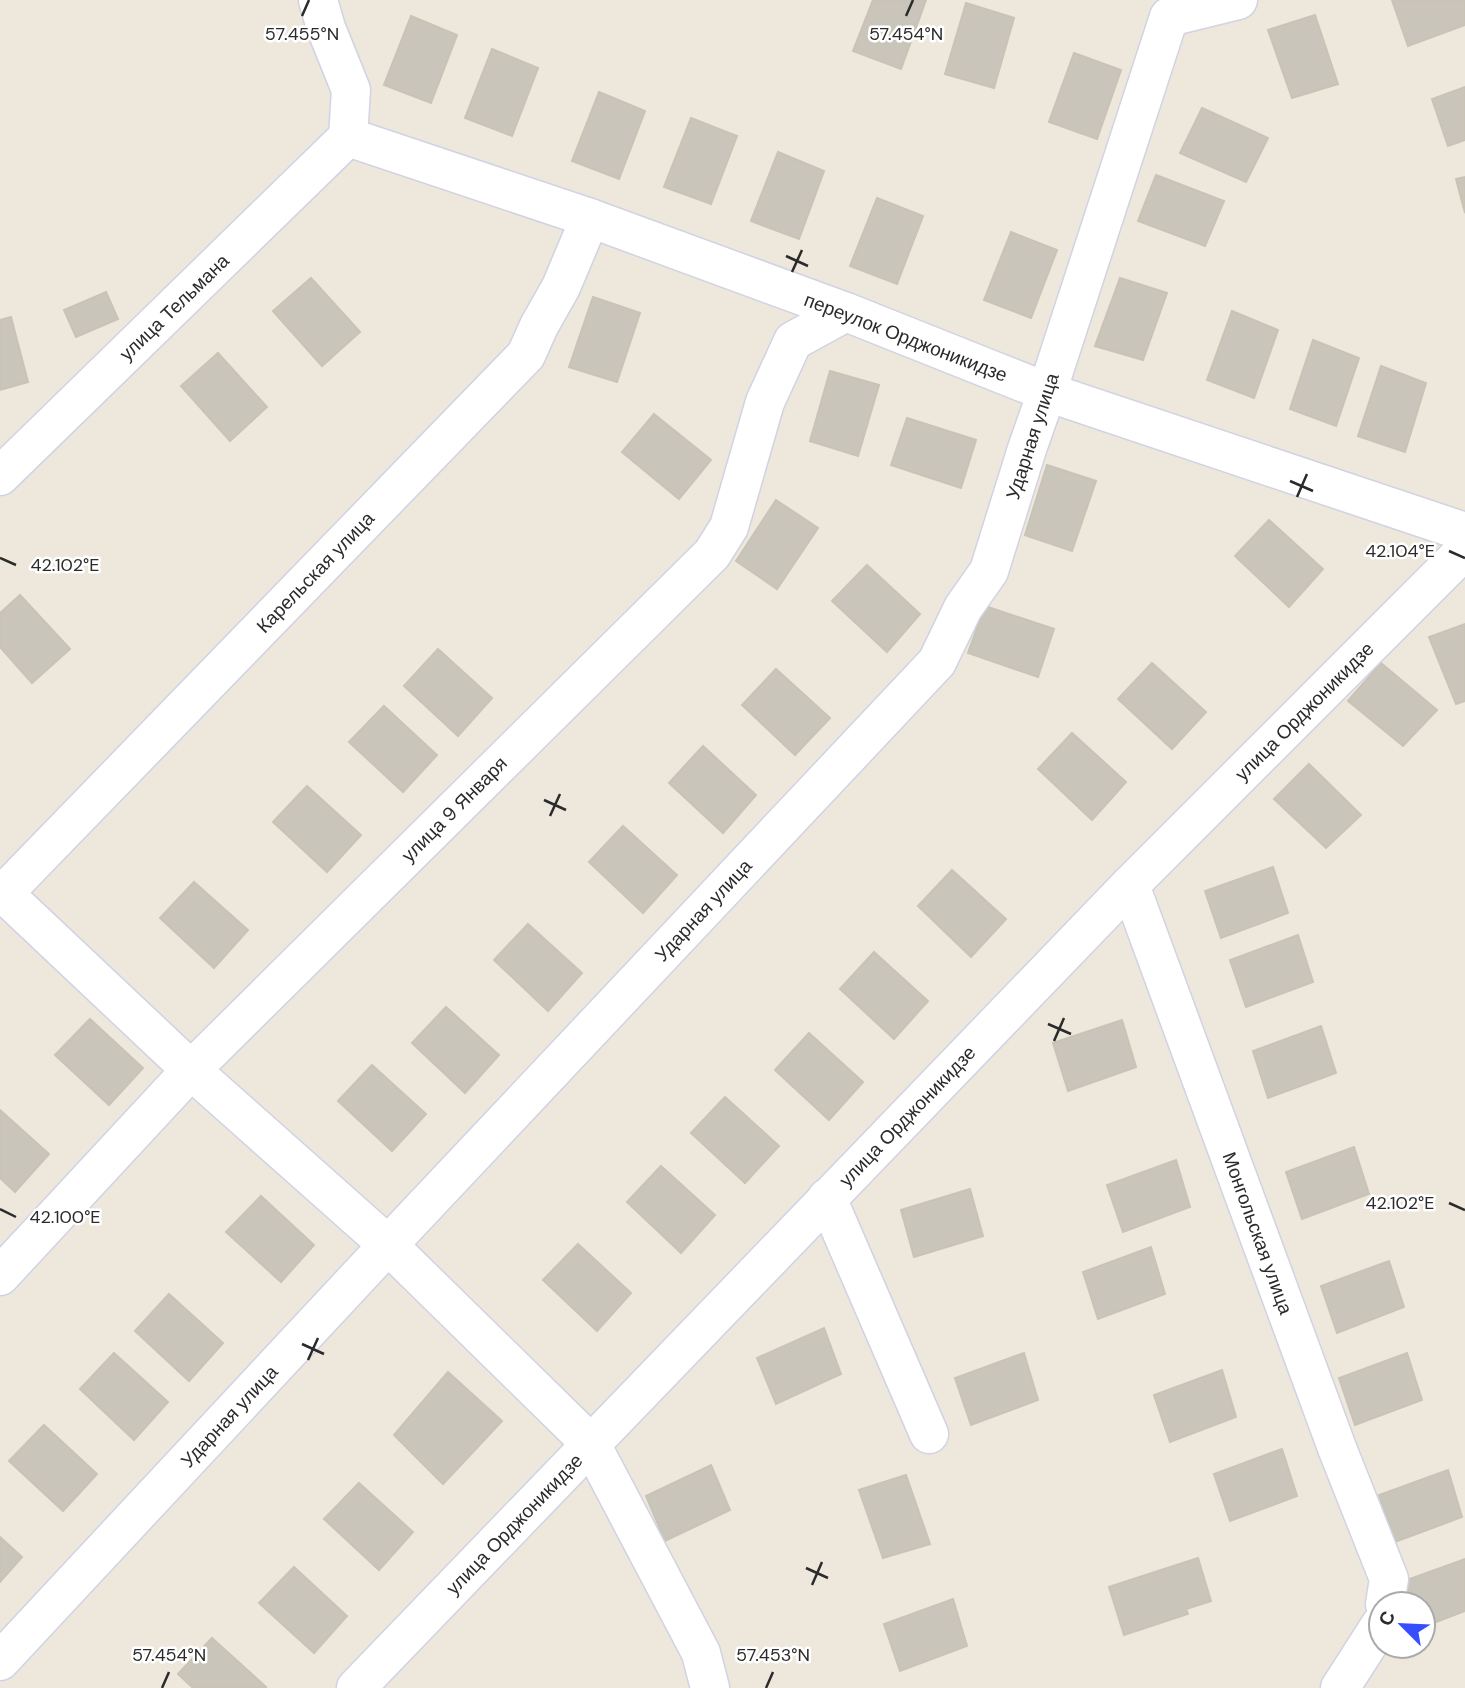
<svg xmlns="http://www.w3.org/2000/svg" width="1465" height="1688" font-family="'DM Sans',sans-serif">
  <style>
    .building { fill: #c9c5ba; stroke: #c9c3b5; stroke-width: 2 }
    .lines { fill: none; stroke-linecap: round; stroke-linejoin: round }
    .minor-casing { stroke: #d1d3e4; stroke-width: 41 }
    .minor { stroke: #fff; stroke-width: 38 }
    .ticks { fill: none; stroke: #2b2b2b; stroke-width: 2.5 }
    .labels { text-anchor: middle; stroke-width: 5; stroke-linejoin: round; paint-order: stroke }
    .street-label { font-size: 19px; fill: #2b2b2b; stroke: #fff }
    .ticks-label { font-size: 18px; text-anchor: middle; fill: #2b2b2b; stroke: #fff; stroke-width: 5; stroke-linejoin: round; paint-order: stroke }
  </style>
  <rect width="100%" height="100%" fill="#ede7dc"/>
  <g class="building">
    <path d="M873,0H926L901,69L853,51Z"/>
    <path d="M1392,0H1465V25L1408,46Z"/>
    <path d="M966,3L1014,18L994,88L945,74Z"/>
    <path d="M1315,15L1338,84L1292,98L1268,30Z"/>
    <path d="M411,16L457,35L431,103L384,85Z"/>
    <path d="M492,49L538,68L512,136L465,118Z"/>
    <path d="M1074,53L1121,70L1097,139L1049,122Z"/>
    <path d="M1465,87V140L1448,146L1432,99Z"/>
    <path d="M599,92L645,111L619,179L572,161Z"/>
    <path d="M1202,108L1268,138L1246,182L1180,153Z"/>
    <path d="M691,118L737,136L711,204L664,187Z"/>
    <path d="M778,152L824,171L799,239L751,221Z"/>
    <path d="M1156,175L1224,201L1205,246L1138,221Z"/>
    <path d="M1465,177V213L1456,179Z"/>
    <path d="M877,198L923,216L897,284L850,266Z"/>
    <path d="M1011,232L1057,250L1031,318L984,300Z"/>
    <path d="M311,278L360,332L322,366L273,311Z"/>
    <path d="M1120,278L1167,293L1143,360L1095,346Z"/>
    <path d="M106,292L118,319L76,337L64,310Z"/>
    <path d="M593,297L640,313L617,382L569,367Z"/>
    <path d="M1232,311L1278,330L1254,398L1207,380Z"/>
    <path d="M11,317L28,382L0,390V320Z"/>
    <path d="M1313,340L1359,358L1336,426L1290,409Z"/>
    <path d="M218,353L267,407L230,441L181,386Z"/>
    <path d="M1381,366L1426,383L1405,452L1358,436Z"/>
    <path d="M830,371L879,385L858,456L810,441Z"/>
    <path d="M654,414L711,460L679,499L622,452Z"/>
    <path d="M907,418L976,440L961,488L891,465Z"/>
    <path d="M1047,465L1096,481L1072,551L1025,535Z"/>
    <path d="M776,500L818,528L777,589L736,561Z"/>
    <path d="M1269,520L1323,569L1289,607L1235,556Z"/>
    <path d="M867,565L920,614L887,652L832,601Z"/>
    <path d="M20,595L70,649L32,683L0,647V613Z"/>
    <path d="M985,606L1054,629L1038,677L968,653Z"/>
    <path d="M1465,624V701L1456,704L1429,637Z"/>
    <path d="M438,649L492,698L458,736L404,686Z"/>
    <path d="M1152,663L1206,712L1172,749L1118,699Z"/>
    <path d="M1381,663L1437,710L1403,746L1348,701Z"/>
    <path d="M776,669L830,718L795,755L742,705Z"/>
    <path d="M384,706L437,755L403,792L349,742Z"/>
    <path d="M1072,733L1126,782L1092,820L1038,769Z"/>
    <path d="M703,746L756,795L723,833L669,783Z"/>
    <path d="M1309,764L1361,815L1326,848L1274,799Z"/>
    <path d="M307,786L361,835L327,872L273,822Z"/>
    <path d="M623,826L677,875L643,913L589,862Z"/>
    <path d="M1273,867L1288,913L1221,938L1205,891Z"/>
    <path d="M952,870L1006,919L971,957L918,906Z"/>
    <path d="M194,882L248,930L214,968L160,918Z"/>
    <path d="M528,924L582,973L548,1011L494,960Z"/>
    <path d="M1298,935L1313,982L1246,1007L1230,960Z"/>
    <path d="M874,952L928,1001L894,1039L840,989Z"/>
    <path d="M446,1007L499,1055L465,1093L412,1043Z"/>
    <path d="M90,1019L143,1068L109,1105L55,1055Z"/>
    <path d="M1122,1020L1136,1067L1068,1091L1053,1043Z"/>
    <path d="M1321,1026L1336,1073L1268,1098L1253,1051Z"/>
    <path d="M809,1033L863,1082L829,1120L775,1070Z"/>
    <path d="M372,1065L426,1114L392,1151L338,1101Z"/>
    <path d="M725,1097L779,1146L745,1183L691,1133Z"/>
    <path d="M0,1110L49,1154L15,1192L0,1178Z"/>
    <path d="M1354,1147L1369,1194L1302,1219L1286,1172Z"/>
    <path d="M1176,1160L1190,1207L1123,1232L1107,1185Z"/>
    <path d="M661,1166L715,1215L681,1253L627,1202Z"/>
    <path d="M970,1189L983,1236L914,1257L901,1210Z"/>
    <path d="M261,1196L314,1245L281,1282L226,1232Z"/>
    <path d="M578,1244L631,1293L597,1331L543,1280Z"/>
    <path d="M1151,1247L1165,1294L1098,1319L1083,1272Z"/>
    <path d="M1389,1261L1404,1307L1337,1333L1321,1286Z"/>
    <path d="M169,1294L223,1343L189,1381L135,1331Z"/>
    <path d="M824,1328L841,1374L776,1404L757,1358Z"/>
    <path d="M114,1353L168,1402L134,1440L80,1389Z"/>
    <path d="M1024,1353L1038,1400L971,1425L955,1378Z"/>
    <path d="M1407,1353L1422,1400L1355,1425L1339,1378Z"/>
    <path d="M1222,1370L1236,1417L1170,1442L1154,1395Z"/>
    <path d="M448,1372L502,1421L443,1484L394,1435Z"/>
    <path d="M44,1425L97,1474L63,1511L9,1461Z"/>
    <path d="M1282,1449L1297,1496L1230,1521L1214,1474Z"/>
    <path d="M711,1465L730,1510L665,1541L646,1496Z"/>
    <path d="M1448,1470L1462,1517L1395,1542L1379,1495Z"/>
    <path d="M906,1475L930,1544L883,1558L859,1490Z"/>
    <path d="M359,1483L413,1532L379,1570L324,1519Z"/>
    <path d="M0,1537L22,1557L0,1582Z"/>
    <path d="M1198,1558L1211,1601L1186,1609L1188,1614L1124,1635L1109,1587Z"/>
    <path d="M1465,1559V1611L1423,1627V1604H1411L1404,1581Z"/>
    <path d="M294,1567L347,1616L314,1653L259,1603Z"/>
    <path d="M953,1599L967,1646L900,1671L884,1624Z"/>
    <path d="M212,1638L266,1687L264,1688H193L178,1674Z"/>
  </g>
  <g class="lines">
    <g class="minor-casing">
      <g id="minor">
        <path d="M318,0L326,28L351,90L348,137"/>
        <path d="M1169,17L1238,0"/>
        <path d="M348,137L590,218L846,312L1047,392L1465,532"/>
        <path d="M0,476L348,137"/>
        <path d="M1130,885L1337,1448L1389,1579L1385,1604"/>
        <path d="M0,890L191,1070L388,1245L591,1444L701,1653L710,1688"/>
        <path d="M0,897L526,355L539,326L561,287L590,218"/>
        <path d="M827,1198L929,1434"/>
        <path d="M0,1276L191,1070L712,554L729,527L765,402L793,341L846,312"/>
        <path d="M0,1661L388,1245L937,662L963,608L989,571L1027,449L1047,392L1169,17"/>
        <path d="M356,1688L1130,885L1465,550"/>
        <path d="M1340,1688L1381,1624"/>
      </g>
    </g>
    <use href="#minor" class="minor"/>
  </g>
  <path class="ticks" d="M302,16L309,0M906,16L913,0M786,256L808,266M792,272L802,250M1290,481L1313,491M1297,497L1307,474M1449,551L1465,558M0,558L16,565M544,800L566,810M550,816L560,794M1048,1024L1071,1034M1054,1041L1064,1018M1449,1203L1465,1210M0,1209L16,1217M302,1344L324,1354M308,1360L318,1338M806,1568L828,1578M812,1585L822,1562M162,1688L169,1672M766,1688L773,1672"/>
  <g class="labels">
    <g class="street-label">
      <text transform="translate(174 307) rotate(-44)" y="7">улица Тельмана</text>
      <text transform="translate(906 337) rotate(21)" y="7">переулок Орджоникидзе</text>
      <text transform="translate(1032 436) rotate(-72)" y="7">Ударная улица</text>
      <text transform="translate(315 572) rotate(-46)" y="7">Карельская улица</text>
      <text transform="translate(1304 711) rotate(-45)" y="7">улица Орджоникидзе</text>
      <text transform="translate(454 809) rotate(-45)" y="7">улица 9 Января</text>
      <text transform="translate(703 910) rotate(-47)" y="7">Ударная улица</text>
      <text transform="translate(907 1116) rotate(-46)" y="7">улица Орджоникидзе</text>
      <text transform="translate(1258 1233) rotate(70)" y="7">Монгольская улица</text>
      <text transform="translate(229 1416) rotate(-47)" y="7">Ударная улица</text>
      <text transform="translate(514 1524) rotate(-46)" y="7">улица Орджоникидзе</text>
    </g>
  </g>
  <g class="ticks-label">
    <text x="302" y="40">57.455°N</text>
    <text x="906" y="40">57.454°N</text>
    <text x="1400" y="557">42.104°E</text>
    <text x="65" y="571">42.102°E</text>
    <text x="1400" y="1209">42.102°E</text>
    <text x="65" y="1223">42.100°E</text>
    <text x="169" y="1661">57.454°N</text>
    <text x="773" y="1661">57.453°N</text>
  </g>
  <g transform="translate(1402 1625) rotate(294)"><circle r="33" fill="#ffffff" stroke="#aaaaaa" stroke-width="2"/>
  <path d="M0-5L12 26L0 18L-12 26Z" fill="#374eff"/>
  <text y="-10" font-size="19" font-weight="bold" text-anchor="middle" fill="#2b2b2b">С</text>
  </g>
</svg>
